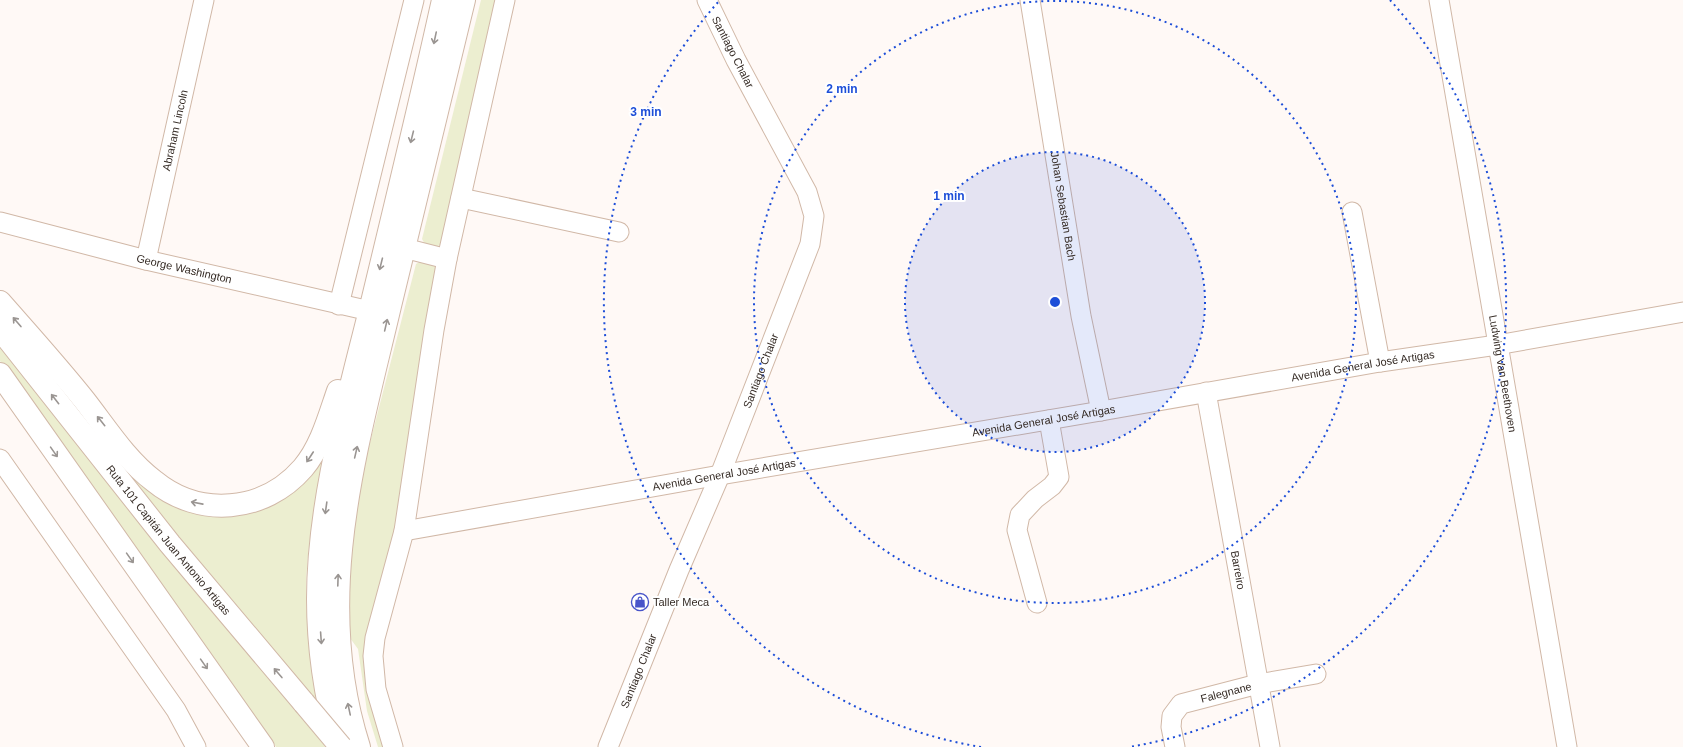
<svg xmlns="http://www.w3.org/2000/svg" width="1683" height="747" font-family="Helvetica,sans-serif">
  <style>
    .green { fill: #eceed0 }
    .lines { fill: none; stroke-linecap: round; stroke-linejoin: round }
    .minor-casing { stroke: #d1b8a7; stroke-width: 21 }
    .highway-casing { stroke: #d1b8a7; stroke-width: 24 }
    .minor { stroke: #fff; stroke-width: 19 }
    .highway { stroke: #fff; stroke-width: 22 }
    .highway-bridge-casing { stroke: #d1b8a7; stroke-width: 24; stroke-linecap: butt }
    .highway-bridge { stroke: #fff; stroke-width: 22 }
    .oneway { stroke: #9a9592 }
    .ring { fill: none; stroke: #1d4ed8; stroke-width: 2; stroke-dasharray: 2 4 }
    .labels { text-anchor: middle; stroke-width: 4; stroke-linejoin: round; paint-order: stroke }
    .street-label { font-size: 11px; fill: #352b25; stroke: #fff }
    .poi-label { font-size: 11px; fill: #352b25; stroke: #fff; text-anchor: start }
    .centre { fill: #1d4ed8; stroke: #fff; stroke-width: 2 }
    .ring-label { font-size: 12px; text-anchor: middle; font-weight: bold; fill: #1d4ed8; stroke: #fff; stroke-width: 4; stroke-linejoin: round; paint-order: stroke }
  </style>
  <rect width="100%" height="100%" fill="#fff9f6"/>
  <g class="green">
    <path d="M481,0H497L444,243L434,248L426,246L422,239Z"/>
    <path d="M421,261H430L438,270L418,370L398,519L370,647L388,747H378L367,711L358,649L350,638L349,572L359,485L416,264Z"/>
    <path d="M14,325L176,504L217,517L258,508L331,438C321,481 310,524 307,567C303,613 312,659 319,704L276,658L149,501L85,420Z"/>
    <path d="M0,345L323,742L325,747H276L0,361Z"/>
  </g>
  <g class="lines">
    <g class="minor-casing">
      <g id="minor">
        <path id="s1" d="M1030,0L1081,316L1101,411"/>
        <path id="s2" d="M1439,0L1567,747"/>
        <path d="M461,198L619,232"/>
        <path d="M1352,212L1380,362"/>
        <path id="s3" d="M0,222L146,260L370,311"/>
        <path d="M404,248L447,259"/>
        <path id="s4" d="M146,260L204,0"/>
        <path d="M339,305L414,0"/>
        <path id="s5" d="M1206,392L1270,747"/>
        <path d="M0,459L176,710L196,747"/>
        <path id="s6" d="M404,531L720,475L1101,411L1380,362L1497,345L1683,312"/>
        <path d="M1037,603L1017,530L1020,515L1035,499L1052,486L1059,477L1049,420"/>
        <path d="M393,747L376,689L373,656L375,638L404,531L434,330L447,259L505,0"/>
        <path id="s7" d="M608,747L679,570L720,475L810,244L814,216L807,192L736,60L707,0"/>
        <path id="s8" d="M1175,747L1171,727L1172,716L1181,704L1258,684L1316,674"/>
      </g>
    </g>
    <g class="highway-casing">
      <g id="highway">
        <path d="M0,302C29,335 58,367 85,401C106,428 126,460 154,481C199,518 264,513 303,468C321,447 329,417 338,391"/>
        <path id="s9" d="M0,329L170,544L304,703"/>
        <path d="M0,374L263,747"/>
        <path d="M339,747C326,700 318,649 318,599C318,499 349,396 373,298C397,199 421,100 443,0"/>
        <path d="M359,747C311,598 356,451 390,306C415,204 440,102 464,0"/>
      </g>
    </g>
    <use href="#minor" class="minor"/>
    <use href="#highway" class="highway"/>
    <g class="highway-bridge-casing">
      <path id="highway-bridge" d="M304,703L341,747"/>
    </g>
    <use href="#highway-bridge" class="highway-bridge"/>
  </g>
  <defs><path id="oneway-shaft" d="M-6 0H5M1.5-3L5.5 0L1.5 3" fill="none" stroke-width="1.6" stroke-linecap="round" stroke-linejoin="round"/></defs>
  <g class="oneway">
    <use href="#oneway-shaft" transform="translate(435 38) rotate(102)"/>
    <use href="#oneway-shaft" transform="translate(412 137) rotate(104)"/>
    <use href="#oneway-shaft" transform="translate(381 264) rotate(104)"/>
    <use href="#oneway-shaft" transform="translate(17 322) rotate(-131)"/>
    <use href="#oneway-shaft" transform="translate(386 325) rotate(-77)"/>
    <use href="#oneway-shaft" transform="translate(55 399) rotate(-128)"/>
    <use href="#oneway-shaft" transform="translate(101 421) rotate(-129)"/>
    <use href="#oneway-shaft" transform="translate(54 452) rotate(55)"/>
    <use href="#oneway-shaft" transform="translate(356 452) rotate(-77)"/>
    <use href="#oneway-shaft" transform="translate(310 457) rotate(123)"/>
    <use href="#oneway-shaft" transform="translate(197 503) rotate(-169)"/>
    <use href="#oneway-shaft" transform="translate(326 508) rotate(98)"/>
    <use href="#oneway-shaft" transform="translate(130 558) rotate(55)"/>
    <use href="#oneway-shaft" transform="translate(338 580) rotate(-88)"/>
    <use href="#oneway-shaft" transform="translate(321 638) rotate(86)"/>
    <use href="#oneway-shaft" transform="translate(204 664) rotate(55)"/>
    <use href="#oneway-shaft" transform="translate(278 673) rotate(-131)"/>
    <use href="#oneway-shaft" transform="translate(349 709) rotate(-102)"/>
  </g>
  <circle cx="1055" cy="302" r="150" fill="#1d4ed8" fill-opacity=".12"/>
  <g class="ring">
    <circle cx="1055" cy="302" r="150"/>
    <circle cx="1055" cy="302" r="301"/>
    <path d="M981 747A451 451 0 0 1 720 0M1390 0A451 451 0 0 1 1129 747"/>
  </g>
  <defs>
    <g id="shop-ring" transform="scale(0.9)"><circle r="9.5" fill="#fff" stroke="#4854c9" stroke-width="1.5"/><path d="M-5-2.5h2.3a2.7 3.5 0 0 1 5.4 0H5L5.5 6h-11ZM-1.5-2.5h3a1.5 2.3 0 0 0-3 0Z" fill="#4854c9"/></g>
  </defs>
  <g fill-rule="evenodd">
    <use href="#shop-ring" x="640" y="602"/>
  </g>
  <g class="labels">
    <g class="street-label">
      <text transform="translate(733 52) rotate(63)" y="4">Santiago Chalar</text>
      <text dy="4" stroke="none"><textPath href="#s4" startOffset="133">Abraham Lincoln</textPath></text>
      <text dy="4" stroke="none"><textPath href="#s1" startOffset="209">Johan Sebastian Bach</textPath></text>
      <text dy="4" stroke="none"><textPath href="#s3" startOffset="190">George Washington</textPath></text>
      <text dy="4" stroke="none"><textPath href="#s6" startOffset="973">Avenida General José Artigas</textPath></text>
      <text dy="4" stroke="none"><textPath href="#s7" startOffset="406">Santiago Chalar</textPath></text>
      <text dy="4" stroke="none"><textPath href="#s2" startOffset="379">Ludwing Van Beethoven</textPath></text>
      <text dy="4" stroke="none"><textPath href="#s6" startOffset="649">Avenida General José Artigas</textPath></text>
      <text dy="4" stroke="none"><textPath href="#s6" startOffset="325">Avenida General José Artigas</textPath></text>
      <text dy="4" stroke="none"><textPath href="#s9" startOffset="270">Ruta 101 Capitán Juan Antonio Artigas</textPath></text>
      <text dy="4" stroke="none"><textPath href="#s5" startOffset="181">Barreiro</textPath></text>
      <text dy="4" stroke="none"><textPath href="#s7" startOffset="82">Santiago Chalar</textPath></text>
      <text dy="4" stroke="none"><textPath href="#s8" startOffset="93">Falegnane</textPath></text>
    </g>
    <g class="poi-label">
      <text x="653" y="606">Taller Meca</text>
    </g>
  </g>
  <circle cx="1055" cy="302" r="6" class="centre"/>
  <g class="ring-label">
    <text x="842" y="93">2 min</text>
    <text x="646" y="116">3 min</text>
    <text x="949" y="200">1 min</text>
  </g>
</svg>
